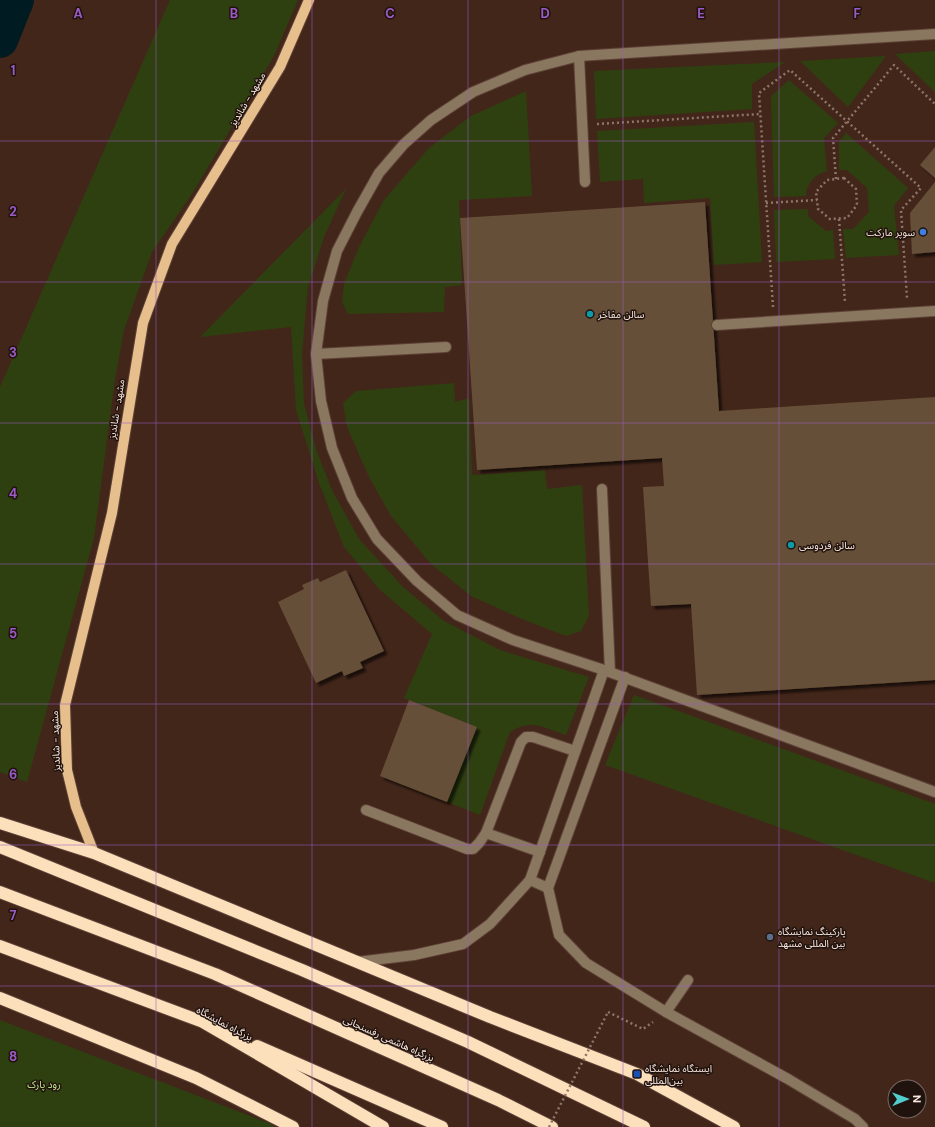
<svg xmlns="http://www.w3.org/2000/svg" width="935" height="1127" font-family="'DM Sans','Noto Sans Arabic',sans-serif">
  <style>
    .green { fill: #2f4010 }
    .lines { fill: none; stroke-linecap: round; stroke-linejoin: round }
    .river { stroke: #001b21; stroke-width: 36 }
    .building { fill: #664f37; filter: url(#shadow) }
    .minor-casing { stroke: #5d4136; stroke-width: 12 }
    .major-casing { stroke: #5d4136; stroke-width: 12 }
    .highway-casing { stroke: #5d4136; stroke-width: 14 }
    .path { stroke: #8e756a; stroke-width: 2.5; stroke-dasharray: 2 3; stroke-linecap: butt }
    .minor { stroke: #8a775f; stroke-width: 10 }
    .major { stroke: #e7bf8d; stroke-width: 10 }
    .highway { stroke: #fce0bc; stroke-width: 12 }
    .path-bridge { stroke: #8e756a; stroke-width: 2.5; stroke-dasharray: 2 3; stroke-linecap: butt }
    .grid { fill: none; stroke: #9b5bc7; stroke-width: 1; stroke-opacity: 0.55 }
    .shop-dot { fill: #3f7fe0; stroke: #20130e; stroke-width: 1.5 }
    .culture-dot { fill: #0f9aa8; stroke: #20130e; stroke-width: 1.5 }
    .service-dot { fill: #5c6f8a; stroke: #20130e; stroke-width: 1.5 }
    .transit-dot { fill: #1a4fb4; stroke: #20130e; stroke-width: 1.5 }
    .labels { text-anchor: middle; stroke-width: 3; stroke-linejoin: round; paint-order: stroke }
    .street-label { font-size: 10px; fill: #fbe8e0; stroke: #20130e }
    .poi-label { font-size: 10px; fill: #fbe8e0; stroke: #20130e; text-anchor: start }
    .park-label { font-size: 10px; fill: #c7ed91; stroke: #20130e }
    .grid-label { font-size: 13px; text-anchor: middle; font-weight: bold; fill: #9b5bc7; stroke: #20130e; stroke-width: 3; stroke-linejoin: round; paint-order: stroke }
  </style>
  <defs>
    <filter id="shadow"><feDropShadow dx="3.5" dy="3.5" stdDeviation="1" flood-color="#0009"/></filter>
  </defs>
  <rect width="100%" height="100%" fill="#43261a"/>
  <g class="green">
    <path d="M170,0H298L274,56L192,194L152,252L124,330L115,379L94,538L27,782L0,772V387Z"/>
    <path d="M935,51V92L895,54Z"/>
    <path d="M886,56L848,107L800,61Z"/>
    <path d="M785,62L752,84V109L596,119L594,71Z"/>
    <path d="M789,80L838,123L824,138L827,171C815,174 806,184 806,196L774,197L771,96Z"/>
    <path d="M526,91L532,196L459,200L462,285L445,287L444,312L348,314L342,302L344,284L358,249L384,200L429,148L471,116Z"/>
    <path d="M754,122L762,262L714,265L710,198L644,203L643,179L600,182L597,131Z"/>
    <path d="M846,133L908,188L894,206L899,255L846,258L843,229H853L869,212L867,188L847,170H839V142Z"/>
    <path d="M346,189L324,237L308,287L302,353L304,404L317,452L332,490L359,539L403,587L444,621L500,650L589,677L566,735C544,728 532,718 510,732L480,815L447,802L477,727L404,698L432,634L379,589L344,547L319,483L296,410L291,327L200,337Z"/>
    <path d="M808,209V216L826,231L833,230L835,259L776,262L774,210Z"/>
    <path d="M454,383L455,402L469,398L472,475L545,470L547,489L582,485L589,616L581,631L566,636L522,619L471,596L431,564L391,516L369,477L347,427L343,403L356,391Z"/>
    <path d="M634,695L935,804V883L605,765Z"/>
    <path d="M0,1020L271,1124L275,1127H0Z"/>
  </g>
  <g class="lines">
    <path class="river" d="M0,40L16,0"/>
  </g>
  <g class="building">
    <path d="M935,147V178L920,165Z"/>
    <path d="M935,182V252L912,254L910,213Z"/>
    <path d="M705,202L719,411L935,397V680L697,695L691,604L651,606L643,487L664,486L662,458L477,470L460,218Z"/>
    <path d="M346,570L384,651L360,662L363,668L344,676L342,671L316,683L278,602L304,589L302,585L318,578L320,582Z"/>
    <path d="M409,700L477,727L447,802L380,776Z"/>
  </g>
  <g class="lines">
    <g class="minor-casing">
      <g id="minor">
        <path d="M935,34L579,56L525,70L473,92L431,120L404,144L379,173L357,212L337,251L323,301L316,354L321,401L332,448L352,498L377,539L417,581L457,615L513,640L604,670L935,792"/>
        <path d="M579,56L585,182"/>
        <path d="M717,325L935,311"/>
        <path d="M316,354L446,347"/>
        <path d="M602,489L610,672"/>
        <path d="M625,677L548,888L559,935L586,963L666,1012L788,1079L855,1119L863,1127"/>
        <path d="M366,810L467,849H473L479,843L486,833L521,742L526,737H533L575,751"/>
        <path d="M486,833L540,852"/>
        <path d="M530,880L548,888"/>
        <path d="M357,962L414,955L463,944L490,924L530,880L604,670"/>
        <path d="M666,1012L688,980"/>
      </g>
    </g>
    <g class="major-casing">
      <path id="major" d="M94,853L76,807L67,770L65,705L112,513L143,323L172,244L280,67L309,0"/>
    </g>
    <g class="highway-casing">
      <g id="highway">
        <path d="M0,823L94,853L490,1017L637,1074L734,1127"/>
        <path d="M0,847L302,970L468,1042L644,1127"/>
        <path d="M0,892L215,974L498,1100L552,1127"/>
        <path d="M0,946L203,1022L383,1127"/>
        <path d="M0,998L196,1078L293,1127"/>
        <path d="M257,1046L442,1127"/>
      </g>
    </g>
    <g class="path">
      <path d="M597,124L760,114"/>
      <path d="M844,178L856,189L857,205L847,218L830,219L818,209L816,192L827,180Z"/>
      <path d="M836,179L833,138L894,65L935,104"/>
      <path d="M766,203L817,200"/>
      <path d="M839,219L845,302"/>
      <path d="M773,307L759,93L790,70L921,188L901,210L907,298"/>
      <path d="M608,1012L643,1029L653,1022"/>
    </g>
    <use href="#minor" class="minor"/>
    <use href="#major" class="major"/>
    <use href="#highway" class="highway"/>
    <path class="path-bridge" d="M549,1127L608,1012"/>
  </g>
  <path class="grid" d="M156,0V1127M312,0V1127M468,0V1127M623,0V1127M779,0V1127M0,141H935M0,282H935M0,423H935M0,564H935M0,704H935M0,845H935M0,986H935"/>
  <circle class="shop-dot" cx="923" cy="232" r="4"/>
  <g class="culture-dot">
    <circle cx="590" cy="314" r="4"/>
    <circle cx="791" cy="545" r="4"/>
  </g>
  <circle class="service-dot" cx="770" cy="937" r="4"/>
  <rect class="transit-dot" x="633" y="1070" width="8" height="8" rx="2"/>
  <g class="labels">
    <g class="street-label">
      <text transform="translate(247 99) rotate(-59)" y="4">مشهد - شاندیز</text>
      <text transform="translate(116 409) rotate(-81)" y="4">مشهد - شاندیز</text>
      <text transform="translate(55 741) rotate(-92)" y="4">مشهد - شاندیز</text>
      <text transform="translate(225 1023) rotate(28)" y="4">بزرگراه نمایشگاه</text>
      <text transform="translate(389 1038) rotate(24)" y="4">بزرگراه هاشمی رفسنجانی</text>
    </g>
    <g class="poi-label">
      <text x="915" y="236" text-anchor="end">سوپر مارکت</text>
      <text x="598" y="318">سالن مفاخر</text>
      <text x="799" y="549">سالن فردوسی</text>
      <text x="778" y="935">پارکینگ نمایشگاه<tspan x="778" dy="12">بین المللی مشهد</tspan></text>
      <text x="645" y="1072">ایستگاه نمایشگاه<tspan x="645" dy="12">بین‌المللی</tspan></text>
    </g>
    <g class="park-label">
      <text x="44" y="1088">رود پارک</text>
    </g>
  </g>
  <g class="grid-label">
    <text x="78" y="18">A</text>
    <text x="234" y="18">B</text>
    <text x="390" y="18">C</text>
    <text x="545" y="18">D</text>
    <text x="701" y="18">E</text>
    <text x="857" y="18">F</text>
    <text x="13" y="75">1</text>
    <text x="13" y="216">2</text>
    <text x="13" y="357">3</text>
    <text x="13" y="498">4</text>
    <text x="13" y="638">5</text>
    <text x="13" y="779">6</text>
    <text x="13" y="920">7</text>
    <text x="13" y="1061">8</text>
  </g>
  <g transform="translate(907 1099) rotate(89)"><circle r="19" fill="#20130e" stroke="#786862"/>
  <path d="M0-3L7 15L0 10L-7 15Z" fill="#52cdcd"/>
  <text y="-6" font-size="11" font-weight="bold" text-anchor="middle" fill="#fbe8e0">N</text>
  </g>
</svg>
